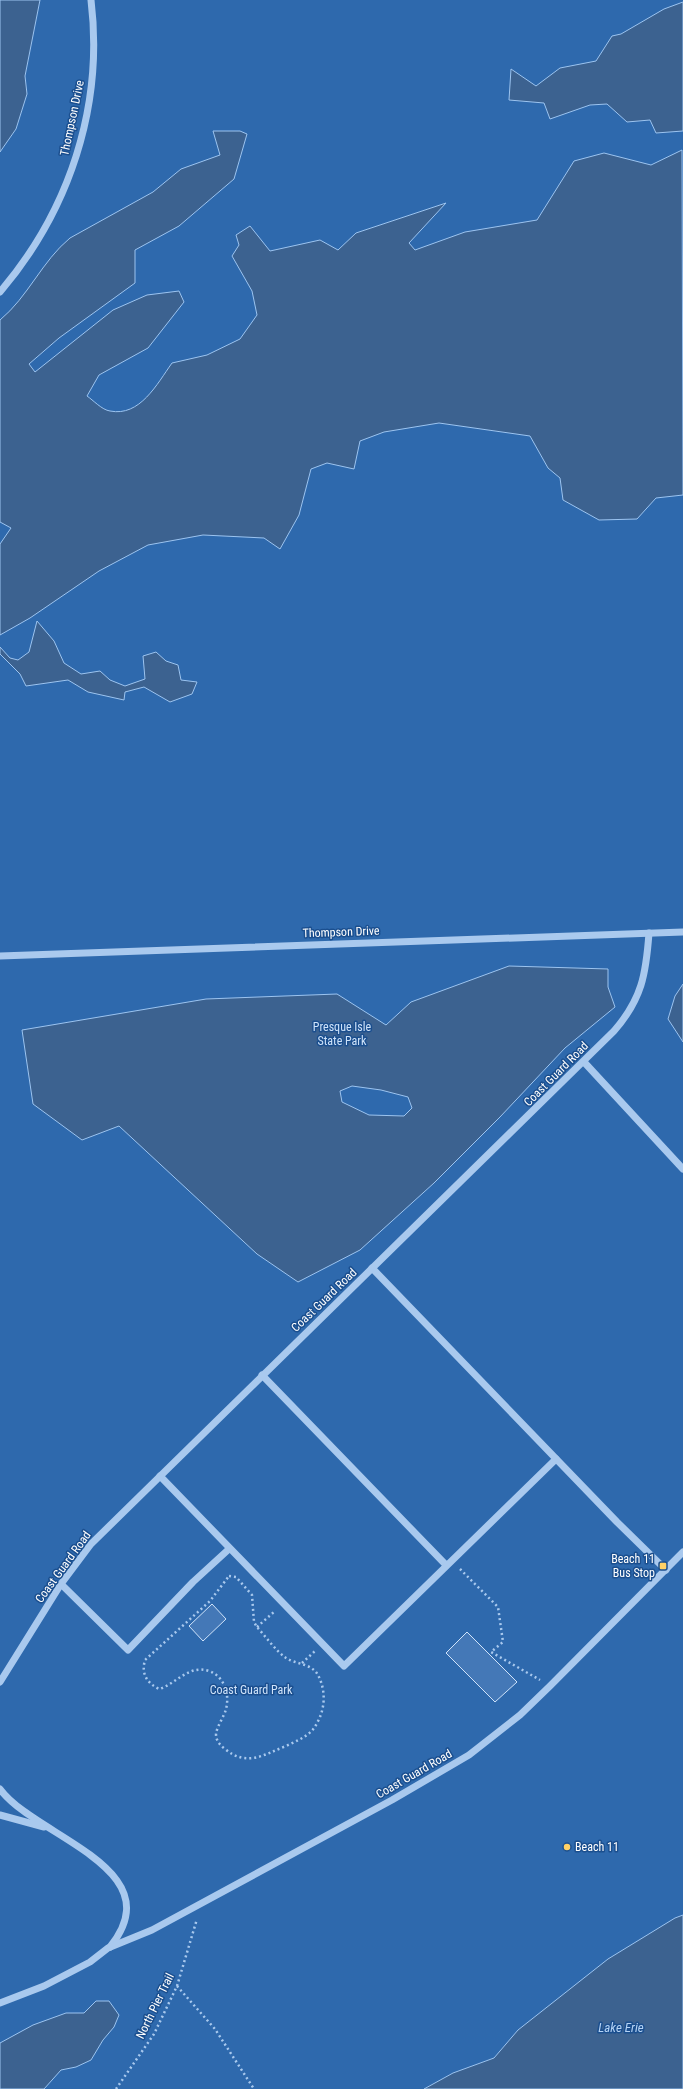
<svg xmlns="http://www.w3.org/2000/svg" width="683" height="2089" font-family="'Roboto Condensed',sans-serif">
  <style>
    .green { fill: #2e69ad }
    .water { fill: #3c6290; stroke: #9cc4f0; fill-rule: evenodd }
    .building { fill: #4478b7; stroke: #cfe3fa }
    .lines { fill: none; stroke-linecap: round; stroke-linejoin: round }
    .path { stroke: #a9c9ee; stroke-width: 2.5; stroke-dasharray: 2 3; stroke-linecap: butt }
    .minor { stroke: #a9c9ee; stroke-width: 7 }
    .poi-dot { fill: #ffd166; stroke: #1b4f8f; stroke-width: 1.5 }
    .labels { text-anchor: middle; stroke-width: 3; stroke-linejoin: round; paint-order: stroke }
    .street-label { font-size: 12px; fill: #fff; stroke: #1b4f8f }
    .park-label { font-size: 12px; fill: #cfe3fa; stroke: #1b4f8f }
    .poi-label { font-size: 12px; fill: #fff; stroke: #1b4f8f; text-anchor: end }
    .water-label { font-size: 13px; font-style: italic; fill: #b5d3f5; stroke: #1b4f8f }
  </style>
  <rect width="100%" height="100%" fill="#1b4f8f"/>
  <path class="green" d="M40,0H683V1915L675,1918L518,2030L494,2058L453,2073L424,2089H0V152L16,129L27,94L25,76Z"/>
  <g class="water">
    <path d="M0,0H40L25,76L27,94L16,129L0,152Z"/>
    <path d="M683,2V131L656,133L650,120L627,122L607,104L590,105L550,119L544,103L509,100L511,69L536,86L560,68L596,61L612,36L621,34L664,9Z"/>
    <path d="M213,131H240L247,134L234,179L179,226L135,250V283L59,338L29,364L35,372L113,310L147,295L179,291L184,302L148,348L99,375L87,396C93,400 102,410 110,411C140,417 157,384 172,363L207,355L240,339L257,315L252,291L232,256L239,245L236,235L250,226L270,251L320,240L338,250L356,233L446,203L409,243L415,250L465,232L537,220L574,161L604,153L651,165L682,150L683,495L656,498L637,519L599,520L563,500L560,478L548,468L530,436L439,423L384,432L360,441L354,469L327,463L311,469L299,515L280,549L264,538L203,535L148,545L99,571L30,618L0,635V544L11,528L0,522V320C28,297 42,261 70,238L153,192L181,169L220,155Z"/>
    <path d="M37,621L54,641L64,663L81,674L100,671L110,680L125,686L145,679L143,656L156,652L166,661L178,665L181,680L197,682L192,694L170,702L144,687L125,692L124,700L88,692L68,680L26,686L20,674L0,654V647L10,658L18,660L29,652Z"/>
    <path d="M509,966L608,969V987L615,1007L565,1048L500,1117L434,1183L360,1250L298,1282L257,1254L119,1126L82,1140L33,1104L22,1030L206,999L337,994L386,1025L411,1002ZM352,1086L381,1090L408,1097L412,1108L404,1116L369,1115L342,1102L340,1091Z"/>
    <path d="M683,984V1042L668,1019L675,996Z"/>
    <path d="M683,1915V2089H424L453,2073L494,2058L518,2030L608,1959L675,1918Z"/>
    <path d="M96,2001H109L119,2015L114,2027L103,2040L91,2060L76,2067L61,2070L44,2089H0V2043L33,2025L66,2013H84Z"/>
  </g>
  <g class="building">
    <path d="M212,1604L226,1619L203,1641L189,1626Z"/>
    <path d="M467,1632L517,1682L495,1702L446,1653Z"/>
  </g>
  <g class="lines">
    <g class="path">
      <path d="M460,1569L498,1607L503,1642L491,1652L540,1680"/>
      <path d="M229,1576L236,1577L252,1595L254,1622L257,1627C266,1637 276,1651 286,1658C297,1665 313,1663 319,1677C326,1692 325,1709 317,1723C311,1736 298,1740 286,1746C263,1755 247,1767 225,1749C220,1745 216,1741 216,1734C217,1726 224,1717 226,1709C230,1694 224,1676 209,1671C189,1664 176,1684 159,1689C147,1683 141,1674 145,1660L210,1601Z"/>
      <path d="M257,1627L275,1611"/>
      <path d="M302,1663L315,1651"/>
      <path d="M177,1986L215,2029L254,2089"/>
      <path d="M116,2089L154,2034L177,1986L197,1919"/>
    </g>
    <g class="minor">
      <path d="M0,292C69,211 104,107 91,0"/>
      <path d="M0,956L683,932"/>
      <path d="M584,1062L683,1169"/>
      <path d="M372,1268L617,1522L666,1570"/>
      <path d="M262,1375L446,1565"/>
      <path d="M160,1476L344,1666L556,1459"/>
      <path d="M61,1584L128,1650L193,1582L229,1549"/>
      <path d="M0,1682L61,1584L91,1544L614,1031C642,999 646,974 649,933"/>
      <path d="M0,1789C35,1837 174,1868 110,1947"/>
      <path d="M0,1815L44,1827"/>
      <path d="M0,2003L44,1986L90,1962L108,1948L152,1930L392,1800L469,1755L520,1715L550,1686L683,1552"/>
    </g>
  </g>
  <g class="poi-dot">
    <rect x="659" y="1562" width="8" height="8" rx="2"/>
    <circle cx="567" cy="1847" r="4"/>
  </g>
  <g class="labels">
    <g class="street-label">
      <text transform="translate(72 118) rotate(-78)" y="4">Thompson Drive</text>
      <text transform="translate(341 932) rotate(-2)" y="4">Thompson Drive</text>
      <text transform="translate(556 1074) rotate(-45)" y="4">Coast Guard Road</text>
      <text transform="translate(324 1300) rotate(-44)" y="4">Coast Guard Road</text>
      <text transform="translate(63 1567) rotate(-54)" y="4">Coast Guard Road</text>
      <text transform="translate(414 1774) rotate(-30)" y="4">Coast Guard Road</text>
      <text transform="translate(155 2006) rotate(-64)" y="4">North Pier Trail</text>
    </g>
    <g class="park-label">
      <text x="342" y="1031">Presque Isle<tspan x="342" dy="14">State Park</tspan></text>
      <text x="251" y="1694">Coast Guard Park</text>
    </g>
    <g class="poi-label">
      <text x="655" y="1563">Beach 11<tspan x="655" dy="14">Bus Stop</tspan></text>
      <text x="575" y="1851" text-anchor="start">Beach 11</text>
    </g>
    <g class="water-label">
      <text x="621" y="2032">Lake Erie</text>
    </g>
  </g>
</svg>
